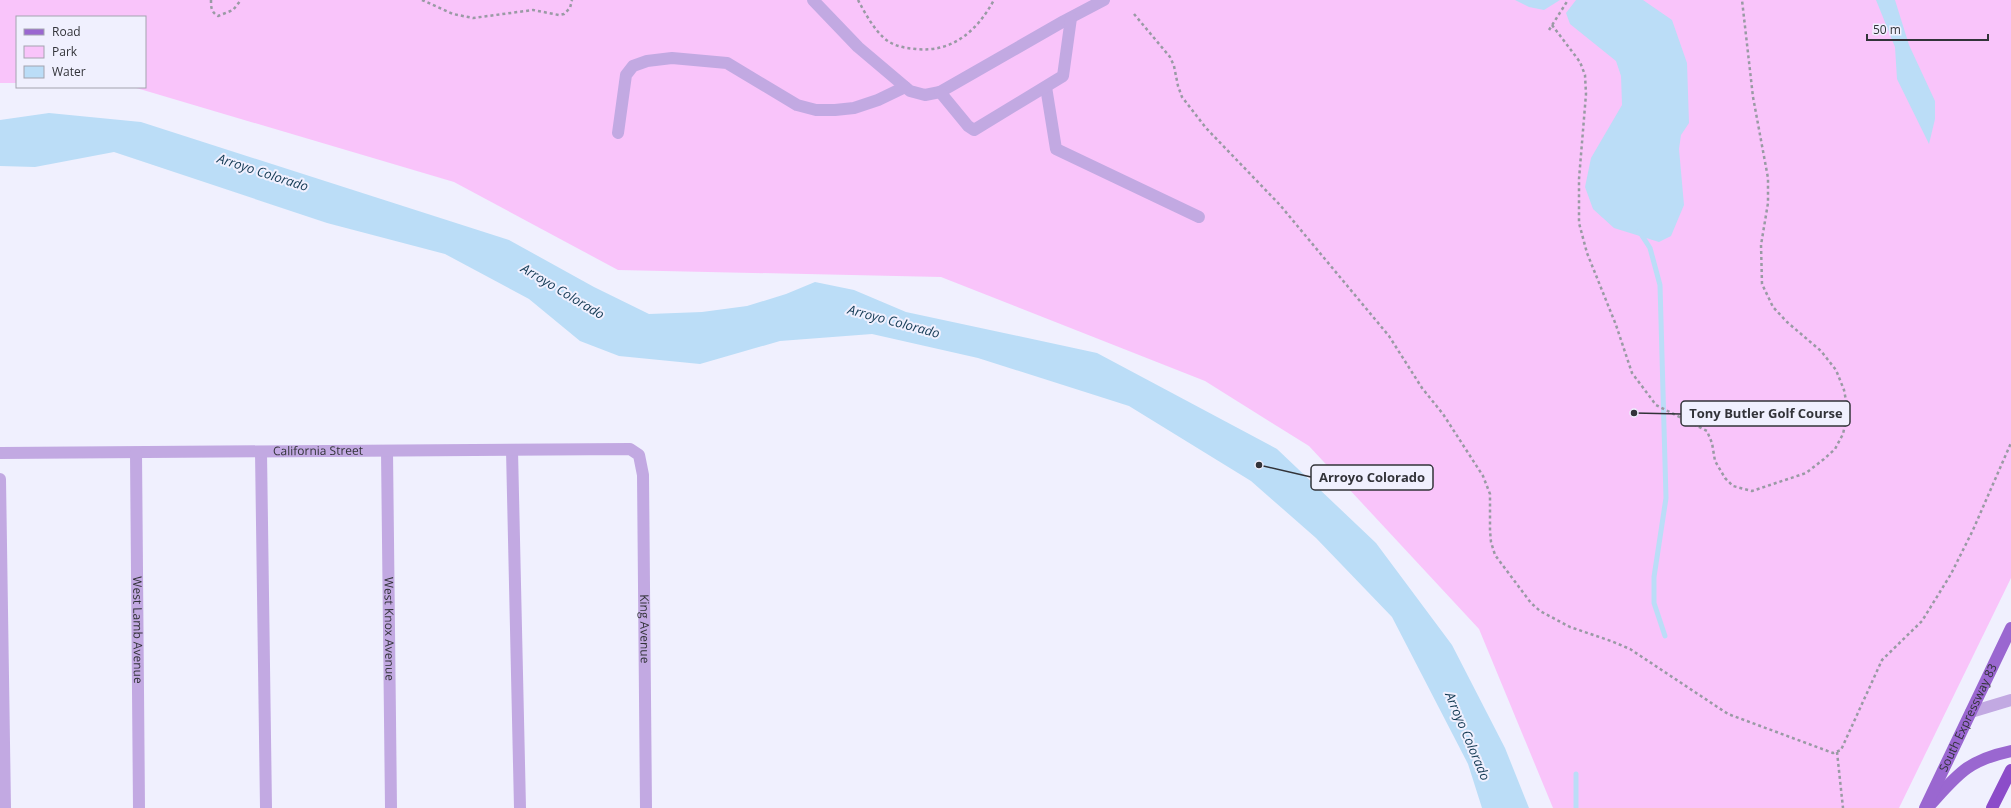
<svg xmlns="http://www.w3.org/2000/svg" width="2011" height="808" font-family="'Open Sans',sans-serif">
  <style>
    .green { fill: #f9c4fa }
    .water { fill: #bbddf7 }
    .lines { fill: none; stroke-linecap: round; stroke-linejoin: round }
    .stream { stroke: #bbddf7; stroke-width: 5 }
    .path { stroke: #999aa4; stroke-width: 2.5; stroke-dasharray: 3 3; stroke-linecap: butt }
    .minor { stroke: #c2a9e2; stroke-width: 12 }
    .major { stroke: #9a67d0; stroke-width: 12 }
    .highway { stroke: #8c4cc9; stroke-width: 12 }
    .labels { text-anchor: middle; stroke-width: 4; stroke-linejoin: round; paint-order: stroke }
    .street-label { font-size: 12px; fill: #323339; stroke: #f0f0fe }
    .water-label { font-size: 13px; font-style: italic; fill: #133a54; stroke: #f0f0fe }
    .leader { fill: none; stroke: #323339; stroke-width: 1.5 }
    .callout-dot { fill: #323339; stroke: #f0f0fe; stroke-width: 1.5 }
    .callout { fill: #f0f0fe; stroke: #323339; stroke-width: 1.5 }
    .callout-label { font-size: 13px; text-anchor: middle; font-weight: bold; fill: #323339 }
  </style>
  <rect width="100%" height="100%" fill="#f0f0fe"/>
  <path class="green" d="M0,0H2011V578L1899,808H1553L1479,629L1309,446L1205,381L941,277L618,270L454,182L133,87H145V17H17V83H0Z"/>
  <g class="water">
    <path d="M1515,0H1560L1544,10L1529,7Z"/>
    <path d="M1576,0H1643L1672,20L1687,63L1689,123L1681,135L1679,149L1684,205L1671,236L1659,242L1614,228L1593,209L1585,187L1591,158L1622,105L1621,76L1616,61L1570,24L1566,13Z"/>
    <path d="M1876,0H1895L1909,45L1935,101V119L1929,144L1897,79L1895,47Z"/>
    <path d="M49,113L141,122L509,240L594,287L649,314L702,312L747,306L786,294L815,282L854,290L906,312L1097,353L1277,449L1376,543L1452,645L1505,748L1529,808H1482L1468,764L1392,617L1316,538L1251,481L1129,406L978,358L872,334L780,341L700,364L619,356L580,341L529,299L445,254L327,223L114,152L35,167L0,166V120Z"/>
  </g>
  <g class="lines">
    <g class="stream">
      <path d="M1639,231L1650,248L1660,285L1666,498L1654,577V603L1665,636"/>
      <path d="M1576,774V808"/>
    </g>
    <g class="path">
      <path d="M211,0C211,7 211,12 218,16L233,10L241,0"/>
      <path d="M422,0L453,14L473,18L533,10L559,15L564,14L570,8L572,0"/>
      <path d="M858,0C865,13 873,28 884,38C893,46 904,48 916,49C952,53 977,31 994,0"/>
      <path d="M1134,14L1170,57L1174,66L1178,86L1182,97L1206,128L1280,205L1389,336L1422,388L1443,414L1483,476L1490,494V531L1491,542L1495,555L1531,603L1540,611L1570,627L1611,641L1630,649L1728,714L1833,753L1841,750L1882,660L1922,621L1951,574L1973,530L2011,443"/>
      <path d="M1552,25L1580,62L1585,75L1586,94L1579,179V223L1587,253L1616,325L1632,373L1656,405L1707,431L1712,443L1715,461L1725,478L1733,486L1752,491L1806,473L1824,459L1835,449L1843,434L1848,411L1844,390L1836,370L1821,351L1787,322L1773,307L1762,284L1761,245L1768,203V178L1753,97L1742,0"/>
      <path d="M1549,30L1568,0"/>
      <path d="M1837,752L1843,808"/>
    </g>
    <g class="minor">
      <path d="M813,0L858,47L910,91L925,95L940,92L1064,21L1104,0"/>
      <path d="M1046,87L1056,149L1199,217"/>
      <path d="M940,92L968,126L974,130L1063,76L1071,18"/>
      <path d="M618,133L626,75L633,66L647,61L672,58L727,63L797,105L816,110H835L854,108L878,100L905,87"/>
      <path d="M512,450L520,808"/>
      <path id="s1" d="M387,451L391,808"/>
      <path d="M261,452L266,808"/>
      <path id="s2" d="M0,453L630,449L639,455L643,475L646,808"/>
      <path id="s3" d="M136,453L139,808"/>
      <path d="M0,479L5,808"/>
      <path d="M1971,712L2011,700"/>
    </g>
    <g class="major">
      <path d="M1930,805C1958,774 1968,760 2011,751"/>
      <path id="s4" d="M1925,808L2011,628"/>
    </g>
    <path class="highway" d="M1992,808L2011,770"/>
  </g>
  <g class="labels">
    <g class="street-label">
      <text dy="4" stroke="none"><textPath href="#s2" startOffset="318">California Street</textPath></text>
      <text dy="4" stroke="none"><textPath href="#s1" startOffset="178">West Knox Avenue</textPath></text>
      <text dy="4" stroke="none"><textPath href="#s2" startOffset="815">King Avenue</textPath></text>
      <text dy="4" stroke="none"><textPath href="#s3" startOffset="177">West Lamb Avenue</textPath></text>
      <text dy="4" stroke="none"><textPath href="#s4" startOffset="100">South Expressway 83</textPath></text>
    </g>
    <g class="water-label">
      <text transform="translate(263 172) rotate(18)" y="5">Arroyo Colorado</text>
      <text transform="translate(563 291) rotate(31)" y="5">Arroyo Colorado</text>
      <text transform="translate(894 321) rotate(15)" y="5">Arroyo Colorado</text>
      <text transform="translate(1468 736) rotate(67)" y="5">Arroyo Colorado</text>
    </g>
  </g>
  <path class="leader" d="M1634 413L1681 414M1259 465L1311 477"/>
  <g class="callout-dot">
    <circle cx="1634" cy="413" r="4"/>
    <circle cx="1259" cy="465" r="4"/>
  </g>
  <g class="callout">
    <rect x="1681" y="401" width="169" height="25" rx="4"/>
    <rect x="1311" y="465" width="122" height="25" rx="4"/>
  </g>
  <g class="callout-label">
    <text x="1766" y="418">Tony Butler Golf Course</text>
    <text x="1372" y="482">Arroyo Colorado</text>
  </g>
  <rect x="16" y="16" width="130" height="72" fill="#f0f0fe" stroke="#a4a4af"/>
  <rect x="24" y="29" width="20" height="6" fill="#9a67d0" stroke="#a4a4af"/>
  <text x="52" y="36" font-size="12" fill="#323339">Road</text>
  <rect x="24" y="46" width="20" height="12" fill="#f9c4fa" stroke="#a4a4af"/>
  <text x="52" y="56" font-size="12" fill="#323339">Park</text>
  <rect x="24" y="66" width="20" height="12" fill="#bbddf7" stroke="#a4a4af"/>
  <text x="52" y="76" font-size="12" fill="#323339">Water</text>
  <path d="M1867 34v6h121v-6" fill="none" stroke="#323339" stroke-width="2"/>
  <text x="1873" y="34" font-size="12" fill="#323339" stroke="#f0f0fe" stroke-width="3" paint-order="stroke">50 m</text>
</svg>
